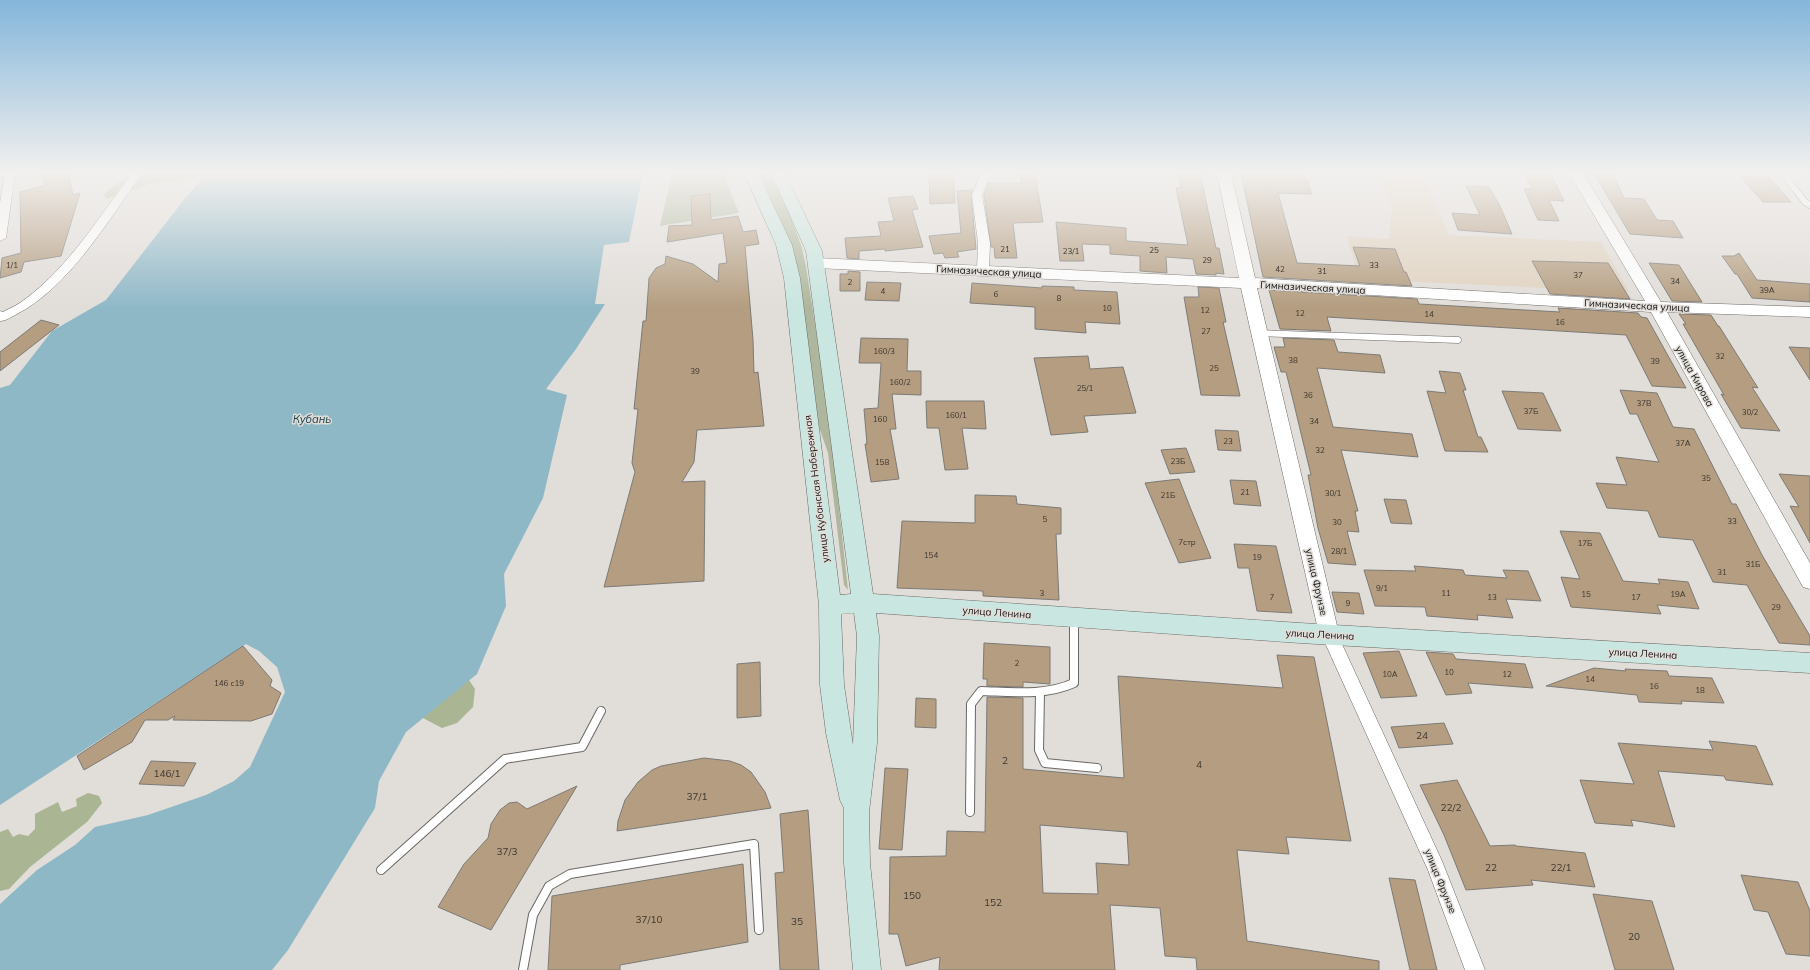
<svg xmlns="http://www.w3.org/2000/svg" width="1810" height="970" font-family="Mulish,sans-serif">
  <style>
    .education { fill: #e0d2bf }
    .green { fill: #aeb79d }
    .forest { fill: #aab593 }
    .water { fill: #8fb8c7 }
    .building { fill: #b49d80; stroke: #7d7a76; fill-rule: evenodd }
    .lines { fill: none; stroke-linecap: round; stroke-linejoin: round }
    .service-far1-casing { stroke: #6b6864; stroke-width: 7 }
    .service-casing { stroke: #6b6864; stroke-width: 10 }
    .minor-casing { stroke: #6b6864; stroke-width: 1 }
    .tertiary-casing { stroke: #6b6864; stroke-width: 1 }
    .secondary-casing { stroke: #6b6864; stroke-width: 1 }
    .service-far1 { stroke: #fff; stroke-width: 6 }
    .service { stroke: #fff; stroke-width: 8 }
    .minor { fill: #fff; fill-rule: evenodd }
    .tertiary { fill: #fff; fill-rule: evenodd }
    .secondary { fill: #c9e6e0; fill-rule: evenodd }
    .labels { text-anchor: middle; stroke-width: 3; stroke-linejoin: round; paint-order: stroke }
    .number-label { font-size: 8px; fill: #3d362e }
    .street-label { font-size: 10px; fill: #151312; stroke: #e1ddd9 }
    .near-number-label { font-size: 10px; fill: #3d362e }
    .water-label { font-size: 11px; font-style: italic; fill: #113743; stroke: #e1ddd9 }
  </style>
  <rect width="100%" height="100%" fill="#e1ddd9"/>
  <path class="education" d="M1423,174L1449,235L1601,242L1629,292L1359,279L1347,236L1389,239L1392,207L1381,175Z"/>
  <g class="green">
    <path d="M672,173H723L739,213L660,226Z"/>
    <path d="M759,173H770L788,210L802,248L806,267L820,356L836,480L848,590L844,585L828,453L818,424L784,228Z"/>
  </g>
  <g class="forest">
    <path d="M130,173H207L204,177L149,184L107,199L103,195Z"/>
    <path d="M467,677L475,689L473,707L457,723L442,728L421,717Z"/>
    <path d="M88,793L99,796L102,803L87,822L30,867L9,889L0,891V832L8,829L13,837L19,834L28,836L35,829V814L58,802L62,812L77,806L76,799Z"/>
  </g>
  <path class="water" d="M207,173H643L629,242L604,245L595,304H605L576,349L546,389L567,395L543,498L504,574L506,606L477,674L406,732L379,781L375,808L288,950L272,970H0V904L37,870L75,845L95,827L148,815L206,795L234,781L250,767L285,692L277,667L259,651L246,644L0,805V388L10,385L52,331L106,300L183,201Z"/>
  <g class="building">
    <path d="M41,173H68L73,195L80,193L61,256L24,262L21,272L0,278L2,258L21,253L20,192L46,185Z"/>
    <path d="M929,173H953L955,203L930,204Z"/>
    <path d="M1020,173H1035L1043,222L1013,223L1017,258H995L994,247H991L984,195L988,183H1022Z"/>
    <path d="M1179,173H1200L1216,248H1219L1224,274L1216,273V275L1196,274L1193,259L1166,257L1167,273L1140,271V256L1110,254V245L1082,244L1084,261H1060L1056,222L1126,228V241L1188,245L1176,188H1181Z"/>
    <path d="M1241,173L1305,176L1312,194L1278,193L1297,263L1360,266L1353,247L1395,249L1404,272H1406L1412,286L1263,277Z"/>
    <path d="M1524,173H1550L1564,201L1549,200L1559,221L1538,220L1524,189H1532Z"/>
    <path d="M1594,173H1612L1624,198L1644,199L1657,220L1673,221L1683,238L1630,234Z"/>
    <path d="M1741,177H1769L1791,202H1763Z"/>
    <path d="M1466,186L1489,187L1500,206L1512,234L1458,230L1452,213L1480,215Z"/>
    <path d="M972,190L971,195L976,249L957,252L959,257L945,258L943,253L934,254L929,236L961,233L957,191Z"/>
    <path d="M710,194L711,220L738,216L743,232L756,230L759,244L745,246L753,340L754,373L758,372L764,426L697,430L694,462L682,482L705,481L704,581L604,587L635,472L632,463L638,409H634L643,321H646L649,278L656,268L665,264L666,256L693,264L718,282L719,264L727,263L723,233L667,242L669,226L692,225L691,196Z"/>
    <path d="M913,196L918,209L912,210L923,247L885,251V249L859,251V259L847,258L845,238L881,236L878,222L894,221L888,198Z"/>
    <path d="M1739,253L1757,280L1810,284V302L1752,298L1737,274H1735L1722,256H1734Z"/>
    <path d="M1532,261L1608,263L1630,299L1550,294Z"/>
    <path d="M1649,263L1679,265L1702,302L1672,301Z"/>
    <path d="M848,271L860,272V291H840V274H848Z"/>
    <path d="M867,282L901,283L899,301L865,300Z"/>
    <path d="M972,283L1042,288V286L1074,287V290L1117,292L1120,324L1085,322L1086,333L1035,329V307L970,303Z"/>
    <path d="M1198,287L1219,288L1226,322H1223L1240,396L1201,395L1184,297H1199Z"/>
    <path d="M1269,290L1417,299L1419,304L1560,312L1558,308L1638,313L1641,317L1647,318L1686,388L1652,386L1626,335L1327,317L1331,331L1280,329Z"/>
    <path d="M1679,314L1711,315L1718,326H1719L1758,388L1752,387L1780,431L1741,428L1721,394L1724,395L1683,324H1686Z"/>
    <path d="M41,320L59,325L0,371V352Z"/>
    <path d="M861,338L908,339L907,371H921V395L892,394L896,429H890L899,479L871,482L865,444H867L864,409L878,408L881,363H859Z"/>
    <path d="M1283,338L1334,340L1338,352L1380,355L1385,373L1317,368L1333,427L1412,434L1418,457L1341,450L1358,511H1355L1359,532L1347,531L1356,565L1328,563L1318,528L1308,475H1311L1294,404L1286,372H1281L1274,347H1285Z"/>
    <path d="M1789,347L1810,348V380Z"/>
    <path d="M1088,356L1090,369L1123,367L1136,413L1084,416L1088,432L1051,435L1034,358Z"/>
    <path d="M1439,371L1460,373L1466,390H1463L1478,437H1481L1488,452L1445,451L1427,391L1446,393Z"/>
    <path d="M1620,390L1657,393L1673,427L1694,429L1732,504H1736L1762,555L1810,636V645L1779,643L1747,585L1713,582L1693,540L1659,537L1648,511L1607,508L1596,483L1627,485L1616,457L1659,462L1637,414H1630Z"/>
    <path d="M1502,391L1543,393L1561,431L1518,429Z"/>
    <path d="M926,401H984L986,429L962,428L968,469L945,470L939,428H927Z"/>
    <path d="M1215,430L1238,431L1241,451L1218,450Z"/>
    <path d="M1186,448L1195,472L1170,474L1161,450Z"/>
    <path d="M1779,474L1810,476V543L1790,506L1799,507Z"/>
    <path d="M1179,479L1190,507L1211,558L1179,563L1145,483Z"/>
    <path d="M1230,480L1256,481L1261,506L1234,504Z"/>
    <path d="M975,495L1016,496L1017,504L1061,508V534H1056L1059,600L983,596V591L897,588L902,521L975,523Z"/>
    <path d="M1384,499L1406,500L1412,524L1391,523Z"/>
    <path d="M1560,531L1600,533L1623,581L1660,584L1658,579L1688,582L1699,609L1657,605L1661,614L1571,607L1561,577L1580,579Z"/>
    <path d="M1234,544L1276,546L1292,613L1257,611L1249,568H1238Z"/>
    <path d="M1414,566L1463,570L1465,575L1507,578L1503,570L1528,571L1541,601L1506,599L1513,618L1477,615L1478,620L1427,616L1425,607L1375,606L1364,570L1416,571Z"/>
    <path d="M1332,592L1359,593L1364,614L1337,612Z"/>
    <path d="M984,643L1050,647V684L1023,682V687L987,686V679H983Z"/>
    <path d="M243,646L272,680L270,686L281,693L272,714L251,721L173,720L175,716L168,720H145L132,742L84,770L77,756Z"/>
    <path d="M1399,651L1417,696L1381,698L1363,653Z"/>
    <path d="M1426,652L1453,654L1456,659L1525,664L1533,688L1468,683L1472,693L1446,695Z"/>
    <path d="M1277,655L1314,657L1351,841L1286,837L1289,854L1237,850L1247,941L1379,961V970H1197L1196,958L1165,956L1160,908L1110,905L1115,970H939L940,957L906,966L898,934H889L890,857L946,856L947,831L985,832L987,697L1023,698V769L1124,778L1118,676L1283,688ZM1040,825L1127,832L1129,865L1096,863L1098,894L1043,893Z"/>
    <path d="M760,662L761,716L737,718V664Z"/>
    <path d="M1594,668L1626,671L1625,669L1667,671L1669,676L1712,678L1724,703L1681,701L1682,704L1639,702L1637,695L1546,686Z"/>
    <path d="M916,698L936,699V728L915,727Z"/>
    <path d="M1444,723L1453,744L1399,748L1391,727Z"/>
    <path d="M1709,741L1756,746L1773,785L1726,780L1724,776L1658,771L1675,827L1631,820L1633,826L1595,823L1580,780L1634,784L1618,743L1713,750Z"/>
    <path d="M704,758L730,761L741,765L751,772L765,792L771,808L617,831L618,821L625,800L638,782L652,770L661,766Z"/>
    <path d="M151,761L196,763L184,786L139,784Z"/>
    <path d="M885,768L908,769L902,850L879,849Z"/>
    <path d="M1457,780L1490,846L1515,845L1516,846L1585,853L1595,887L1531,880L1533,885L1466,890L1444,835L1420,785Z"/>
    <path d="M577,786L491,930L438,907L464,864L488,838L491,824L500,810L509,803L517,802L527,809Z"/>
    <path d="M808,810L819,970H780L775,873L784,872L780,814Z"/>
    <path d="M743,864L748,942L620,965V970H548L552,896Z"/>
    <path d="M1741,875L1798,882L1810,911V956L1786,954L1768,912L1754,910Z"/>
    <path d="M1389,878L1415,880L1437,970H1410Z"/>
    <path d="M1593,894L1652,901L1674,970H1615Z"/>
  </g>
  <g class="lines">
    <g class="service-far1-casing">
      <g id="service-far1">
        <path d="M1785,176L1805,202L1810,205"/>
        <path d="M1259,333L1458,340"/>
      </g>
    </g>
    <g class="service-casing">
      <g id="service">
        <path d="M1040,692L1039,750L1045,763L1097,768"/>
        <path d="M970,812L971,704L981,691C1012,692 1045,696 1074,683V618"/>
        <path d="M381,870L505,759L582,747L601,711"/>
        <path d="M523,970L533,915L549,886L570,874L754,844L759,930"/>
      </g>
    </g>
    <g class="minor-casing">
      <g id="minor">
        <path d="M5,173H15L6,238L0,241V203Z"/>
        <path d="M132,173H142C109,220 69,287 17,314C11,317 6,321 0,321V311L3,312C10,308 18,305 24,300C69,267 99,217 132,173Z"/>
        <path d="M981,173H991L982,195L990,243L989,271L987,274H979L977,271L978,243L972,195Z"/>
        <path d="M1329,627L1335,629L1442,861L1485,970H1465L1428,870L1321,634L1323,629Z"/>
      </g>
    </g>
    <g class="tertiary-casing">
      <path id="tertiary" d="M1217,173H1231L1255,278L1645,301L1569,173H1583L1661,302L1810,307V317L1667,312L1810,563V589L1803,587L1651,312L1257,288L1339,634L1336,640L1329,643L1322,640L1319,634L1241,288L816,268L811,266L809,263L811,260L816,258L1239,278Z"/>
    </g>
    <g class="secondary-casing">
      <path id="secondary" d="M744,173H758L792,245L800,278L840,595L851,594L806,251L771,173H785L822,251L873,594L1300,623L1810,653V673L1300,643L876,613L879,636L877,743L869,812L870,863L881,970H853L844,863V808L840,800L826,733L820,685L819,605L784,278L776,245ZM854,613L857,636L853,745L844,685L841,614Z"/>
    </g>
    <use href="#service-far1" class="service-far1"/>
    <use href="#service" class="service"/>
    <use href="#minor" class="minor"/>
    <use href="#tertiary" class="tertiary"/>
    <use href="#secondary" class="secondary"/>
  </g>
  <linearGradient id="sky" x2="0" y2="1"><stop stop-color="#84b6db"/><stop offset="0.56" stop-color="#f2f0ee"/><stop offset="1" stop-color="#f2f0ee" stop-opacity="0"/></linearGradient>
  <rect width="1810" height="308" fill="url(#sky)"/>
  <g class="labels">
    <g class="number-label">
      <text x="1005" y="252">21</text>
      <text x="1154" y="253">25</text>
      <text x="1071" y="254">23/1</text>
      <text x="1207" y="263">29</text>
      <text x="12" y="268">1/1</text>
      <text x="1374" y="268">33</text>
      <text x="1280" y="272">42</text>
      <text x="1322" y="274">31</text>
      <text x="1578" y="278">37</text>
      <text x="1675" y="284">34</text>
      <text x="850" y="285">2</text>
      <text x="1767" y="293">39А</text>
      <text x="883" y="294">4</text>
      <text x="996" y="297">6</text>
      <text x="1059" y="301">8</text>
      <text x="1107" y="311">10</text>
      <text x="1205" y="313">12</text>
      <text x="1300" y="316">12</text>
      <text x="1429" y="317">14</text>
      <text x="1560" y="325">16</text>
      <text x="1206" y="334">27</text>
      <text x="884" y="354">160/3</text>
      <text x="1720" y="359">32</text>
      <text x="1293" y="363">38</text>
      <text x="1655" y="364">39</text>
      <text x="1214" y="371">25</text>
      <text x="695" y="374">39</text>
      <text x="900" y="385">160/2</text>
      <text x="1085" y="391">25/1</text>
      <text x="1308" y="398">36</text>
      <text x="1644" y="406">37В</text>
      <text x="1531" y="414">37Б</text>
      <text x="1750" y="415">30/2</text>
      <text x="956" y="418">160/1</text>
      <text x="880" y="422">160</text>
      <text x="1314" y="424">34</text>
      <text x="1228" y="444">23</text>
      <text x="1683" y="446">37А</text>
      <text x="1320" y="453">32</text>
      <text x="1178" y="464">23Б</text>
      <text x="882" y="465">158</text>
      <text x="1706" y="481">35</text>
      <text x="1245" y="495">21</text>
      <text x="1333" y="496">30/1</text>
      <text x="1168" y="498">21Б</text>
      <text x="1045" y="522">5</text>
      <text x="1732" y="524">33</text>
      <text x="1337" y="525">30</text>
      <text x="1187" y="545">7стр</text>
      <text x="1585" y="546">17Б</text>
      <text x="1339" y="554">28/1</text>
      <text x="931" y="558">154</text>
      <text x="1257" y="560">19</text>
      <text x="1753" y="567">31Б</text>
      <text x="1722" y="575">31</text>
      <text x="1382" y="591">9/1</text>
      <text x="1042" y="596">3</text>
      <text x="1446" y="596">11</text>
      <text x="1586" y="597">15</text>
      <text x="1678" y="597">19А</text>
      <text x="1272" y="600">7</text>
      <text x="1492" y="600">13</text>
      <text x="1636" y="600">17</text>
      <text x="1348" y="606">9</text>
      <text x="1776" y="610">29</text>
      <text x="1017" y="666">2</text>
      <text x="1449" y="675">10</text>
      <text x="1390" y="677">10А</text>
      <text x="1507" y="677">12</text>
      <text x="1590" y="682">14</text>
      <text x="229" y="686">146 с19</text>
      <text x="1654" y="689">16</text>
      <text x="1700" y="693">18</text>
    </g>
    <g class="street-label">
      <text transform="translate(989 271) rotate(3)" y="4">Гимназическая улица</text>
      <text transform="translate(1313 287) rotate(3)" y="4">Гимназическая улица</text>
      <text transform="translate(1637 305) rotate(3)" y="4">Гимназическая улица</text>
      <text transform="translate(1695 376) rotate(61)" y="4">улица Кирова</text>
      <text transform="translate(816 489) rotate(-97)" y="4">улица Кубанская Набережная</text>
      <text transform="translate(1317 582) rotate(77)" y="4">улица Фрунзе</text>
      <text transform="translate(997 612) rotate(4)" y="4">улица Ленина</text>
      <text transform="translate(1320 634) rotate(3)" y="4">улица Ленина</text>
      <text transform="translate(1643 653) rotate(3)" y="4">улица Ленина</text>
      <text transform="translate(1441 881) rotate(68)" y="4">улица Фрунзе</text>
    </g>
    <g class="near-number-label">
      <text x="1422" y="739">24</text>
      <text x="1005" y="764">2</text>
      <text x="1199" y="768">4</text>
      <text x="167" y="777">146/1</text>
      <text x="697" y="800">37/1</text>
      <text x="1451" y="811">22/2</text>
      <text x="507" y="855">37/3</text>
      <text x="1491" y="871">22</text>
      <text x="1561" y="871">22/1</text>
      <text x="912" y="899">150</text>
      <text x="993" y="906">152</text>
      <text x="649" y="923">37/10</text>
      <text x="797" y="925">35</text>
      <text x="1634" y="940">20</text>
    </g>
    <g class="water-label">
      <text x="312" y="423">Кубань</text>
    </g>
  </g>
</svg>
